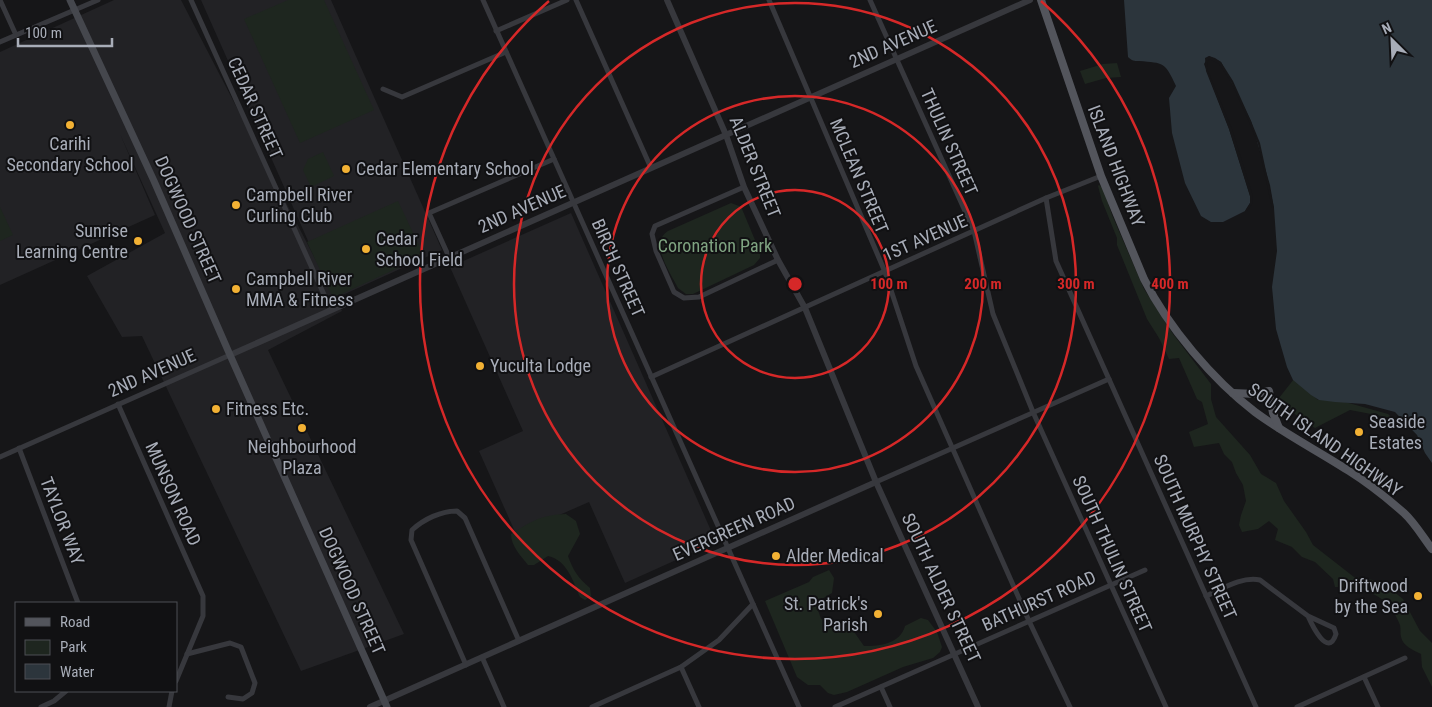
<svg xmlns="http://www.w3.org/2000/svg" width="1432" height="707" font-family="'Roboto Condensed',sans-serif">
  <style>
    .built { fill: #222225 }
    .green { fill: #1e261f }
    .water { fill: #2c353c }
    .pier { fill: #161618 }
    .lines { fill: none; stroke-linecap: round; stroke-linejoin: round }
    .minor { stroke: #37383d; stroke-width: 5 }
    .tertiary { stroke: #37383d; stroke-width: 6 }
    .secondary { stroke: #45474d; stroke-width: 7 }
    .primary { stroke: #53555c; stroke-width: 8 }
    .ring { fill: none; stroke: #d62828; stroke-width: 2.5 }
    .poi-dot { fill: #f2b134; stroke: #111113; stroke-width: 2 }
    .labels { text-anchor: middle; stroke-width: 4; stroke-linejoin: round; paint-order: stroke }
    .street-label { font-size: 18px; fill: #a8adb8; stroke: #111113 }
    .poi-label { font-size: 18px; fill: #a8adb8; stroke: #111113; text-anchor: start }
    .park-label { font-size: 18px; fill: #7fa381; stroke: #111113 }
    .centre { fill: #d62828; stroke: #111113; stroke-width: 2.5 }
    .ring-label { font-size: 15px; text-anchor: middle; font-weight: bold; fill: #d62828; stroke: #111113; stroke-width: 4; stroke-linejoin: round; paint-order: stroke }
  </style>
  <rect width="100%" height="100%" fill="#161618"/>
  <g class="built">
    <path d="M114,0H181L321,270L201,0H331L442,250L336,298L342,311L268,350L404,634L301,671L142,336L122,337L87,276L165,233L120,134L155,215L0,285V52Z"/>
    <path d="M571,213L716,542L625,583L589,502L516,534L479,451L523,431L450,267Z"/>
  </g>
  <g class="green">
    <path d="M288,0H324L374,110L300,143L244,19Z"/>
    <path d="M1117,63L1121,77L1106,78L1085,84L1080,71L1103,64Z"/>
    <path d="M323,152L334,176L311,187L303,170L308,159Z"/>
    <path d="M1099,185L1103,188L1112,215L1144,289L1173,334L1211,384V399L1216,417L1250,455L1261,474L1276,483L1284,501L1306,532L1313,545L1354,577L1373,580L1388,587L1403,599L1420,631L1432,643V687L1422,667L1421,654C1413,650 1403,646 1401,637C1400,633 1401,629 1400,625C1389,595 1365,587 1335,587L1333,579L1315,562L1302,557L1292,547L1275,540L1278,529L1269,521L1258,529L1242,532L1239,525L1241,515L1246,501L1243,485L1236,473L1232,462L1224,454L1219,443L1194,447L1189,432L1208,424L1202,402L1197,399L1179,358L1169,359L1159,338L1147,319L1117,245V238L1102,201L1098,186Z"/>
    <path d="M398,201L424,256L333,298L307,242Z"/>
    <path d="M731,203L739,206L742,209L760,252V258L754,265L693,294H686L678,288C670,272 649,243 668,231Z"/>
    <path d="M0,207L13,235L0,241Z"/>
    <path d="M1294,379L1318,400H1338L1388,414L1392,418L1350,410L1315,428L1279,403V398Z"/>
    <path d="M566,514L576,521L580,534L568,556C573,570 578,578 590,588L591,596L585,600L580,597C573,581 567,560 548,556L534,565H528C521,556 511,546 511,534C532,521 541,515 566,514Z"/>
    <path d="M829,570L834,578L832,593L820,600L818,610L821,619L831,623L842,622L852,629L864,646C880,646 900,644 905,626L921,618L928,620L937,632L942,647L940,652L933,658L903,667L847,692L834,695L828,693L820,685H808L797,677L765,601L809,582L813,577Z"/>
  </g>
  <path class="water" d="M1124,0H1432V463L1425,453L1417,435L1395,412L1365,404L1335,402L1319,400L1311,395L1293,380L1287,367L1276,329L1272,287L1277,251L1274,208L1270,185L1251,121L1221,62L1209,56L1204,64L1229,129L1250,196V203L1245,211L1223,222H1211L1201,216L1185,183L1172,133L1169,98L1176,86C1165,62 1164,63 1139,61C1134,61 1132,61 1128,57Z"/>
  <path class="pier" d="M1209,56L1215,58L1221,62L1233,81L1251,121L1260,143L1274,208H1272L1258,144L1249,122L1231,82L1219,64L1209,59L1207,64L1208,71L1232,129L1253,196L1252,204L1248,210L1245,211L1250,203V196L1229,129L1206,71L1205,58Z"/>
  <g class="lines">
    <g class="minor">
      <path d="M0,0L16,35"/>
      <path d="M191,0L331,310"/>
      <path d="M483,0L799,707"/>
      <path d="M576,0L651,168"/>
      <path d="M769,0L885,272L916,366L1029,621L1070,707"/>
      <path d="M870,0L974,231L993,314L1033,412L1166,707"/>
      <path d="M496,31L567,0"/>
      <path d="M0,42L98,0"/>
      <path d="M383,89L402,97L506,52"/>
      <path d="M744,187L655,226L652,234L656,251L674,292L684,298L699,297L778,260"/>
      <path d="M1046,198L1056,261L1256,707"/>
      <path d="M449,257L429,213L554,159"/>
      <path d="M651,377L1046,198L1101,176"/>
      <path d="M118,404L203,596V616L176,681"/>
      <path d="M19,448L78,603"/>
      <path d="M0,457L230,355"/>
      <path d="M876,482L1109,379"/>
      <path d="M1206,596C1222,589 1242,576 1260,580L1308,616L1334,628L1336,634C1328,659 1312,625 1308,616"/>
      <path d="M187,654L230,643L241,647L255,683L252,693L243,699L228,697"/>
      <path d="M482,657L504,707"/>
      <path d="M466,665L411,540L412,530C424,519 441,511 457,511L465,518L519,641"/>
      <path d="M681,667L699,707"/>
      <path d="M1364,677L1378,707"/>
      <path d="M881,687L890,707"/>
      <path d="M41,707L54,701L66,691"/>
      <path d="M169,707L172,691"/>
      <path d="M592,707L681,667L719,640L753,604"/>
      <path d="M835,707L1145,570"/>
      <path d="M1297,707L1405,658"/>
    </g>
    <g class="tertiary">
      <path d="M667,0L726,135L744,187L778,260L805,308L876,482L978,707"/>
      <path d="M230,355L1030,0"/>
      <path d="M370,707L876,482"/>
    </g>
    <path class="secondary" d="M70,0L154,181L230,355L387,707"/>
    <g class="primary">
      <path d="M1041,0L1101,176L1144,279C1168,327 1213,380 1255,412C1285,434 1318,451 1349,471C1368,483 1387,498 1404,513C1414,522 1423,537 1432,549"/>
      <path d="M1233,393L1256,394L1269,391L1273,413L1279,428"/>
    </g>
  </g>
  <g class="ring">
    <circle cx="795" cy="284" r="94"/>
    <circle cx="795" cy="284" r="188"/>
    <circle cx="795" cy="284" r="281"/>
    <path d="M1041 1A375 375 0 1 1 549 1"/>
  </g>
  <g class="poi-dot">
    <circle cx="70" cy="125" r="5"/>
    <circle cx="346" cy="169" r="5"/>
    <circle cx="236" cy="205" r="5"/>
    <circle cx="138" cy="241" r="5"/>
    <circle cx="366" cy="249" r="5"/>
    <circle cx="236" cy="289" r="5"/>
    <circle cx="480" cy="366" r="5"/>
    <circle cx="216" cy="409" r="5"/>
    <circle cx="302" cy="428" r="5"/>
    <circle cx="1359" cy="432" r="5"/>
    <circle cx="776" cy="556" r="5"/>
    <circle cx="1418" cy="596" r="5"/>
    <circle cx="878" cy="614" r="5"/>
  </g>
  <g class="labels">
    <g class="street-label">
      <text transform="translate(893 44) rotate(-24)" y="6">2ND AVENUE</text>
      <text transform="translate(255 108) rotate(66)" y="6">CEDAR STREET</text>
      <text transform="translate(949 142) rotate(66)" y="6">THULIN STREET</text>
      <text transform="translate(1116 166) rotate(69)" y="6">ISLAND HIGHWAY</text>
      <text transform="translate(755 167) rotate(68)" y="6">ALDER STREET</text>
      <text transform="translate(859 176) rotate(67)" y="6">MCLEAN STREET</text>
      <text transform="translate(522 209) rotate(-24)" y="6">2ND AVENUE</text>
      <text transform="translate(188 220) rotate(66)" y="6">DOGWOOD STREET</text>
      <text transform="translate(925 238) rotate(-24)" y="6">1ST AVENUE</text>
      <text transform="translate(618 268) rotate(66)" y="6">BIRCH STREET</text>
      <text transform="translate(152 373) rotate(-24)" y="6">2ND AVENUE</text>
      <text transform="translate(1325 440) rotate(35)" y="6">SOUTH ISLAND HIGHWAY</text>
      <text transform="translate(173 494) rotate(66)" y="6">MUNSON ROAD</text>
      <text transform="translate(62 521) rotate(69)" y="6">TAYLOR WAY</text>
      <text transform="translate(734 529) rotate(-24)" y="6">EVERGREEN ROAD</text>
      <text transform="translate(1195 537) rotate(66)" y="6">SOUTH MURPHY STREET</text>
      <text transform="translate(1112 554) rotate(66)" y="6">SOUTH THULIN STREET</text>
      <text transform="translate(941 588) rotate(65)" y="6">SOUTH ALDER STREET</text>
      <text transform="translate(352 591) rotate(66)" y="6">DOGWOOD STREET</text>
      <text transform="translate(1039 601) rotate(-24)" y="6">BATHURST ROAD</text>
    </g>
    <g class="poi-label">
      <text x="70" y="150" text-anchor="middle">Carihi<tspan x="70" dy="21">Secondary School</tspan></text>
      <text x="356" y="175">Cedar Elementary School</text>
      <text x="246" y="201">Campbell River<tspan x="246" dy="21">Curling Club</tspan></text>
      <text x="128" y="237" text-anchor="end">Sunrise<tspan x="128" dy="21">Learning Centre</tspan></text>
      <text x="376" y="245">Cedar<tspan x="376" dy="21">School Field</tspan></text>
      <text x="246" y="285">Campbell River<tspan x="246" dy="21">MMA &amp; Fitness</tspan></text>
      <text x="490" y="372">Yuculta Lodge</text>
      <text x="226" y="415">Fitness Etc.</text>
      <text x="1369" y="428">Seaside<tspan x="1369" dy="21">Estates</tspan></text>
      <text x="302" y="453" text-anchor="middle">Neighbourhood<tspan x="302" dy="21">Plaza</tspan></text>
      <text x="786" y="562">Alder Medical</text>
      <text x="1408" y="592" text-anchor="end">Driftwood<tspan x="1408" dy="21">by the Sea</tspan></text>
      <text x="868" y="610" text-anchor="end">St. Patrick's<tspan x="868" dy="21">Parish</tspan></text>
    </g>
    <g class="park-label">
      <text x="715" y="252">Coronation Park</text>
    </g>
  </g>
  <circle cx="795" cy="284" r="8" class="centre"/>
  <g class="ring-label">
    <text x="889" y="289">100 m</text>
    <text x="983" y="289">200 m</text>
    <text x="1076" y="289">300 m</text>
    <text x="1170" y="289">400 m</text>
  </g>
  <rect x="15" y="602" width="162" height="90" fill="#111113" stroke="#4d4f55"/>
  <rect x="25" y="618" width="25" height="8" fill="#53555c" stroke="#4d4f55"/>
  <text x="60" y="627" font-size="15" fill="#a8adb8">Road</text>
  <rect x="25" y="640" width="25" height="15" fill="#1e261f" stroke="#4d4f55"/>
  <text x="60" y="652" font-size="15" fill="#a8adb8">Park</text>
  <rect x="25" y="664" width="25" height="15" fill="#2c353c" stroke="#4d4f55"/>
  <text x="60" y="677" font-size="15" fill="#a8adb8">Water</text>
  <g transform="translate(1392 40) rotate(336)" stroke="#111113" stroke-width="4" paint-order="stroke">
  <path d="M0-4L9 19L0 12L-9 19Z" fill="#a8adb8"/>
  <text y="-8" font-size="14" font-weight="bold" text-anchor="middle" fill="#a8adb8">N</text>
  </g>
  <path d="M18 38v8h94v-8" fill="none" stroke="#a8adb8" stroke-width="2.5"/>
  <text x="25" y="38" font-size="15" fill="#a8adb8" stroke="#111113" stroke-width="4" paint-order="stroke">100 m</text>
</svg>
